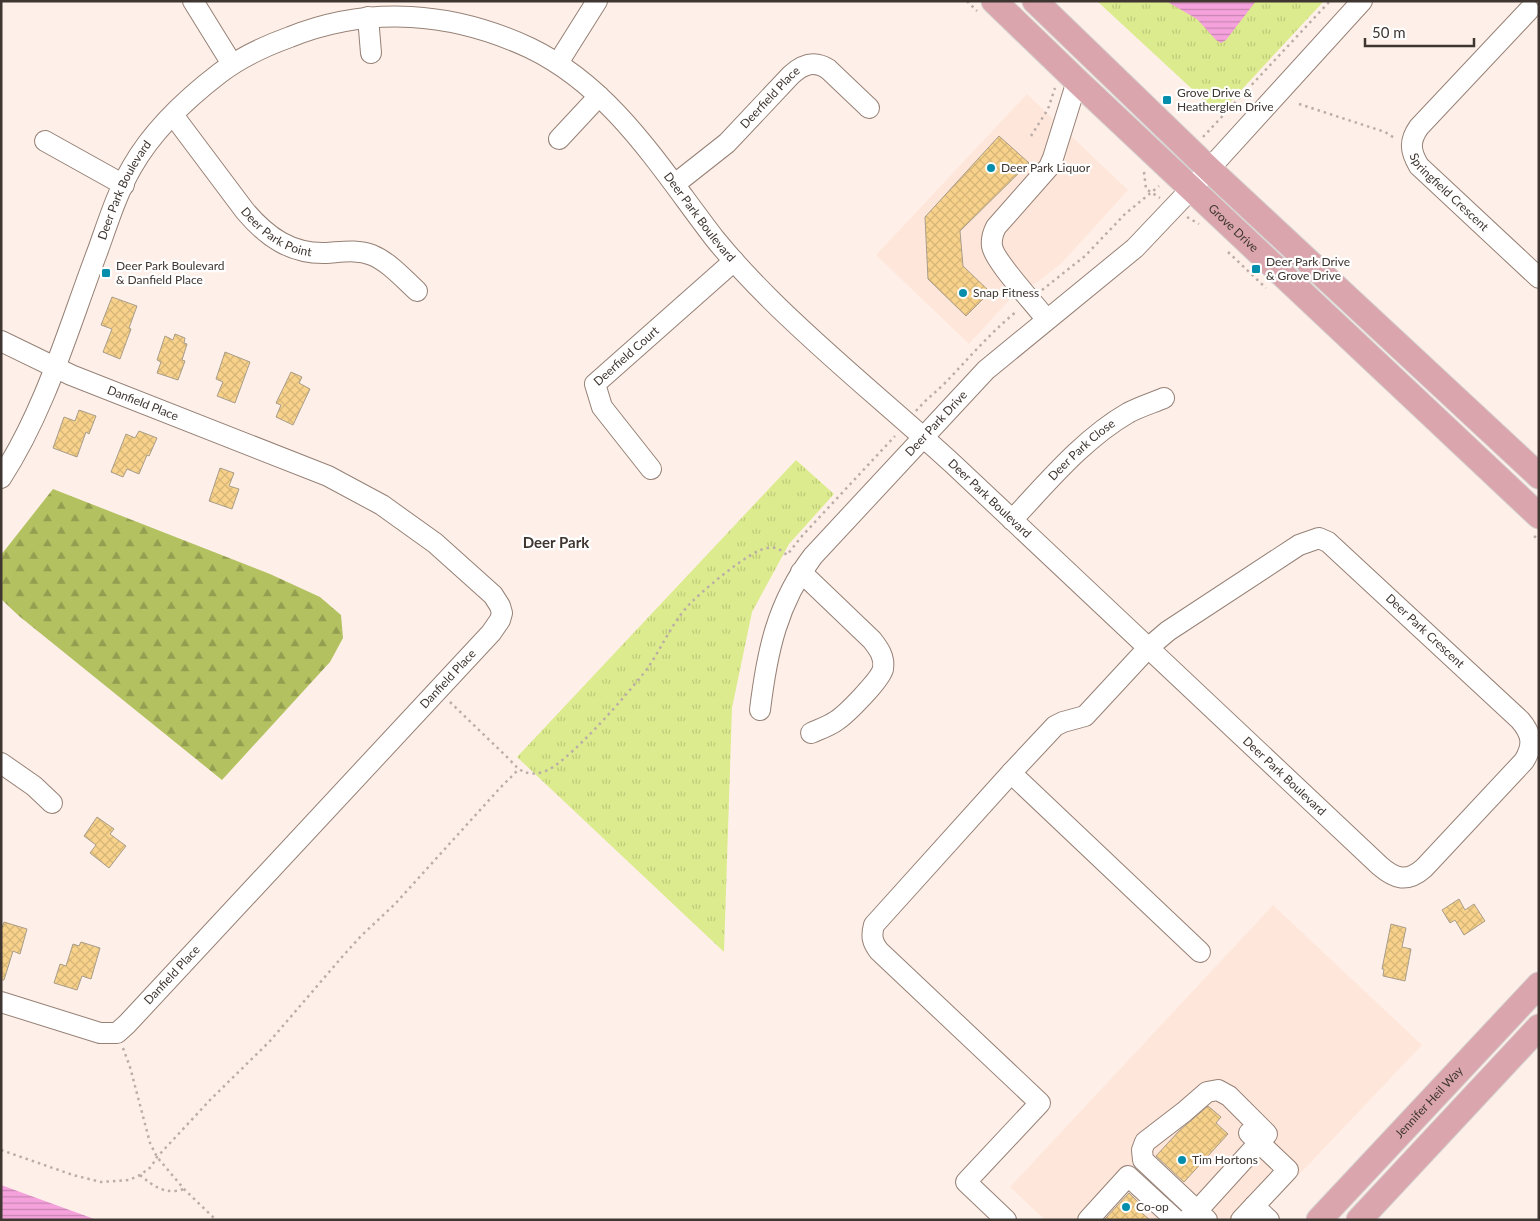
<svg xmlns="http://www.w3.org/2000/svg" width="1540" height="1221" font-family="Lato,sans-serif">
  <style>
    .built { fill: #ffe6da }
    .grass { fill: url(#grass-tufts) }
    .forest { fill: url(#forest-firs) }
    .water { fill: url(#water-rules) }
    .building { fill: url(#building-cross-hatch); stroke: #a89d8a }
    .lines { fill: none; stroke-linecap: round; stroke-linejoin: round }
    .minor-casing { stroke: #968176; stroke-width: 22 }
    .major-casing { stroke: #d5d3d2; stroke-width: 27 }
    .path { stroke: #bbaea8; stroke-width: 2.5; stroke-dasharray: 2.5 4; stroke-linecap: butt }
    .minor { stroke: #fff; stroke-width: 20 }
    .major { stroke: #daa5ac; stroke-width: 25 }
    .poi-dot { fill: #048eac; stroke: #fff; stroke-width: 2 }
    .labels { text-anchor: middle; stroke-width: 4.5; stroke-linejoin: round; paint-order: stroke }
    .poi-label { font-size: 12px; fill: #3f3631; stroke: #fff; text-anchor: start }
    .street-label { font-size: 12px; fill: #3f3631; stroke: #fff }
    .quarter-label { font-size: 15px; font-weight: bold; fill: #3f3631; stroke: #fff }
  </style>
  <defs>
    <pattern id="grass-tufts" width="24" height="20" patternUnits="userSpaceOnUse" patternTransform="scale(1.25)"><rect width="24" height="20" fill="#dceb8d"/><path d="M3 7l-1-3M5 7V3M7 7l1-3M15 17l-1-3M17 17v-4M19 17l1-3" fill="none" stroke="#beca7a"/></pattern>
    <pattern id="forest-firs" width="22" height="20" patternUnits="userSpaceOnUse" patternTransform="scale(1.25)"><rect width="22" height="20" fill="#b3c160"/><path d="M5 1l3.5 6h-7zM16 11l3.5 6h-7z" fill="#939e50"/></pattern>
    <pattern id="water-rules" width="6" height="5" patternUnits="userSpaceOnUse" patternTransform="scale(1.25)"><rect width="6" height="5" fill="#f5a2dc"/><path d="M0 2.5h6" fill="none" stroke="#c885b3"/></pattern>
    <pattern id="building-cross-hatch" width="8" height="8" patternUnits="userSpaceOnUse" patternTransform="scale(1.25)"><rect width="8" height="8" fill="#f8d28b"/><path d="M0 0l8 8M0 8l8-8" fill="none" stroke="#d6b578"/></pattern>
  </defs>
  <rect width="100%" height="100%" fill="#fef0e9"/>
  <g class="built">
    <path d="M1027,94L1128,190L1062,263L1039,281L1013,296L969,344L876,255Z"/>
    <path d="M1273,905L1422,1045L1256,1220H1045L1010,1187Z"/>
  </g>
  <g class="grass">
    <path d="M1097,1H1324L1219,114Z"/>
    <path d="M796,460L834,494L789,544L752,612L732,708L724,952L517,757Z"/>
  </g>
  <path class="forest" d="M53,489L270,574L320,597L341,615L343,638L330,662L222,780L19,616L1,599V555Z"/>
  <g class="water">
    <path d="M1166,1H1256L1226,40L1221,43L1216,40L1197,19Z"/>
    <path d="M1,1185L97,1220H1Z"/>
  </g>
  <g class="building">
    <path d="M999,136L1029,163L960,231L963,266L990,292L966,316L928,279L925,217Z"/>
    <path d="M112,297L137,306L129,328L131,329L120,359L103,352L112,329L101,325Z"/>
    <path d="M175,334L185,338L184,343L187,344L182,360L185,361L178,380L157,373L161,362L157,360L165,336L173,340Z"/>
    <path d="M225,352L250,362L235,403L217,396L223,382L216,379Z"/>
    <path d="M291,372L302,377L299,383L310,389L293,425L276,417L281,405L276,403Z"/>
    <path d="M79,410L96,416L89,434L86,432L77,457L53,448L64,417L75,421Z"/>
    <path d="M139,431L157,438L149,456L147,455L139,474L127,469L123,477L111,472L126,434L135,438Z"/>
    <path d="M220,468L234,473L229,486L239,489L232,509L209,501Z"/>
    <path d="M97,817L114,829L110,834L126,846L109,868L90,853L96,845L84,836Z"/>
    <path d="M1459,899L1465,910L1474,904L1485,921L1464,935L1455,920L1450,923L1442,910Z"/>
    <path d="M4,922L27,929L20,954L13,951L4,980H1V930Z"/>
    <path d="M1391,924L1406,928L1402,947L1411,949L1405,981L1383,976L1384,969H1382Z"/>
    <path d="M81,942L100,948L91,979L82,976L77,990L54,983L60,964L66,966L73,944L79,946Z"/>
    <path d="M1208,1106L1221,1117L1216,1123L1228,1134L1184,1182L1156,1156L1179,1131Z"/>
    <path d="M1129,1193L1141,1205L1137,1209L1150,1220H1104Z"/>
  </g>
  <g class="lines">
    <g class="minor-casing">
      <g id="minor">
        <path d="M193,1L232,64"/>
        <path id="s1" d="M1529,10L1419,127C1409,141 1410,151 1419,166L1539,278"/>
        <path d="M368,17L371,53"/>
        <path d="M558,63L597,1"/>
        <path id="s2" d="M173,115L245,211C267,237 291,254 326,253C342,252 357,249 372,255C389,262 403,278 417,291"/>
        <path d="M559,139L599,96"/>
        <path d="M45,141L124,185"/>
        <path id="s3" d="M675,184L727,143L791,75C803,64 814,60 828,69L869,108"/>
        <path d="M1046,319C1035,304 994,261 992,246C991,239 993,233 996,227L1049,167L1053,158L1077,81"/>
        <path id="s4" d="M1,341L71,375L328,476L382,505L435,543L493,595L500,606L502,613L500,620L491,633L127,1024L117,1033H100L1,1002"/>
        <path id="s5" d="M651,469L602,407L595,384L734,261"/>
        <path id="s6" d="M1,478C46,409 69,326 98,250C108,222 117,193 132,167C153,130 186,99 220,73C241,57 265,46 290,37C370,5 453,12 530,48C613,88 661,169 715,239C732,260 750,279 769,298C827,356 892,408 953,464C1095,598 1237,732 1380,866C1395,879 1407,883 1424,868L1524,761C1534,745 1532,734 1520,720L1328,542L1319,538L1299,545L1168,631L1148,648L1085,716L1063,722L1055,726L1011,773L874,925C871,936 872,942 879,951L1040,1103L966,1182L1006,1220"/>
        <path id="s7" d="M1012,520C1047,483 1083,439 1128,413C1139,407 1152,403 1164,398"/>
        <path d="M801,572L872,640C879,649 885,657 883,669C880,680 847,714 836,721C829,726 820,729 811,733"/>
        <path id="s8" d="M760,710C767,652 777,603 813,556L986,370L1135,248L1191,189L1362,1"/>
        <path d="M1,763L34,786L52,803"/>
        <path d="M1011,773L1200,952"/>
        <path d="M1254,1206L1269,1220"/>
        <path d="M1088,1220L1128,1176L1176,1220"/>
        <path d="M1187,1220L1197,1211L1267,1134L1229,1096L1218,1090L1207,1092L1184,1112L1145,1142L1142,1150L1143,1160L1207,1220"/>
        <path d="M1241,1220L1288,1170L1249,1133"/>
      </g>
    </g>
    <g class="major-casing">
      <g id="major">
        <path id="s9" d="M994,1L1077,81L1539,516"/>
        <path d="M1035,1L1209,169L1539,476"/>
        <path id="s10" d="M1319,1220L1539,985"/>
        <path d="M1359,1220L1539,1027"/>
      </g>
    </g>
    <g class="path">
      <path d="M967,1L977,11"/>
      <path d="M1299,104L1385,132L1396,139"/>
      <path d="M1031,136L1048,109L1055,88"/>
      <path d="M1203,137L1330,1"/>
      <path d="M1144,172L1146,189L1160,198"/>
      <path d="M1187,217L1199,224"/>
      <path d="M1228,252L1266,288"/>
      <path d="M1042,290L1085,256L1125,214L1159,186"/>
      <path d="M916,411C925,400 935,393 945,383C968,359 990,333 1017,311"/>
      <path d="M1534,536L1539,540"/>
      <path d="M450,702L510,760C520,772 528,776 543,772C566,766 631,690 647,669C661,649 670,627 686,608C698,594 750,550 767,548C776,546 781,550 787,555L802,536L895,436"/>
      <path d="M123,1048L130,1067L150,1143L157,1157L184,1189L216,1220"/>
      <path d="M1,1150L73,1175L101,1182L129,1180L140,1175L151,1167L157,1157L211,1099L270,1041L342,957L361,936L395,904L500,788L518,770"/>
      <path d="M140,1175C154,1187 166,1195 184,1189"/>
    </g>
    <use href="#minor" class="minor"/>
    <use href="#major" class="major"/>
  </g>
  <g class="poi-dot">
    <rect x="1162" y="95" width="10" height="10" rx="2.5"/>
    <circle cx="991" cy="168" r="5"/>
    <rect x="1251" y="264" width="10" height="10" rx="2.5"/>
    <rect x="101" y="268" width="10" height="10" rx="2.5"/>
    <circle cx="963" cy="293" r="5"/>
    <circle cx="1182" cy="1160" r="5"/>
    <circle cx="1126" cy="1207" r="5"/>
  </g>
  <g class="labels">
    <g class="poi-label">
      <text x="1177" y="97">Grove Drive &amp;<tspan x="1177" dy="14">Heatherglen Drive</tspan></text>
      <text x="1001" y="172">Deer Park Liquor</text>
      <text x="1266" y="266">Deer Park Drive<tspan x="1266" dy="14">&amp; Grove Drive</tspan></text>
      <text x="116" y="270">Deer Park Boulevard<tspan x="116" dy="14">&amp; Danfield Place</tspan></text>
      <text x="973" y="297">Snap Fitness</text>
      <text x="1192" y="1164">Tim Hortons</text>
      <text x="1136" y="1211">Co-op</text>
    </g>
    <g class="street-label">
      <text dy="4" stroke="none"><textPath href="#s3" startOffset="129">Deerfield Place</textPath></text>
      <text dy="4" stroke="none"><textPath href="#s6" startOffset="314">Deer Park Boulevard</textPath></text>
      <text dy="4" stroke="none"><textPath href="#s1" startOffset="242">Springfield Crescent</textPath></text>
      <text dy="4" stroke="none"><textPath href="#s6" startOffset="1036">Deer Park Boulevard</textPath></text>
      <text dy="4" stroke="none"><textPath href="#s9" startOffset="330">Grove Drive</textPath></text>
      <text dy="4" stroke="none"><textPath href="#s2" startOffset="159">Deer Park Point</textPath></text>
      <text dy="4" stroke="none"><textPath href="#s5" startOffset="145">Deerfield Court</textPath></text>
      <text dy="4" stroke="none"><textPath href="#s4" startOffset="155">Danfield Place</textPath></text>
      <text dy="4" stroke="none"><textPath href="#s8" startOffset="346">Deer Park Drive</textPath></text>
      <text dy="4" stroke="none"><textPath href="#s7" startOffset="99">Deer Park Close</textPath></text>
      <text dy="4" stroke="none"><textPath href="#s6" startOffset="1441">Deer Park Boulevard</textPath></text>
      <text transform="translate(1425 631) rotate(43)" y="4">Deer Park Crescent</text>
      <text transform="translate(448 679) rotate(-47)" y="4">Danfield Place</text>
      <text dy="4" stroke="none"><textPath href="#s6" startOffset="1846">Deer Park Boulevard</textPath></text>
      <text transform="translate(172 975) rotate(-47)" y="4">Danfield Place</text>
      <text dy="4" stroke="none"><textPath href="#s10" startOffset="161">Jennifer Heil Way</textPath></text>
    </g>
    <g class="quarter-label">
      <text x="556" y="548">Deer Park</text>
    </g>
  </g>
  <rect width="1540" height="1221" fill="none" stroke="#3f3631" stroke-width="5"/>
  <path d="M1365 38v8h109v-8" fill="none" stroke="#3f3631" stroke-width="2.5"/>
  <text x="1372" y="38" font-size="15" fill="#3f3631" stroke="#ffffff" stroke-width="4" paint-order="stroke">50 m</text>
</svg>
